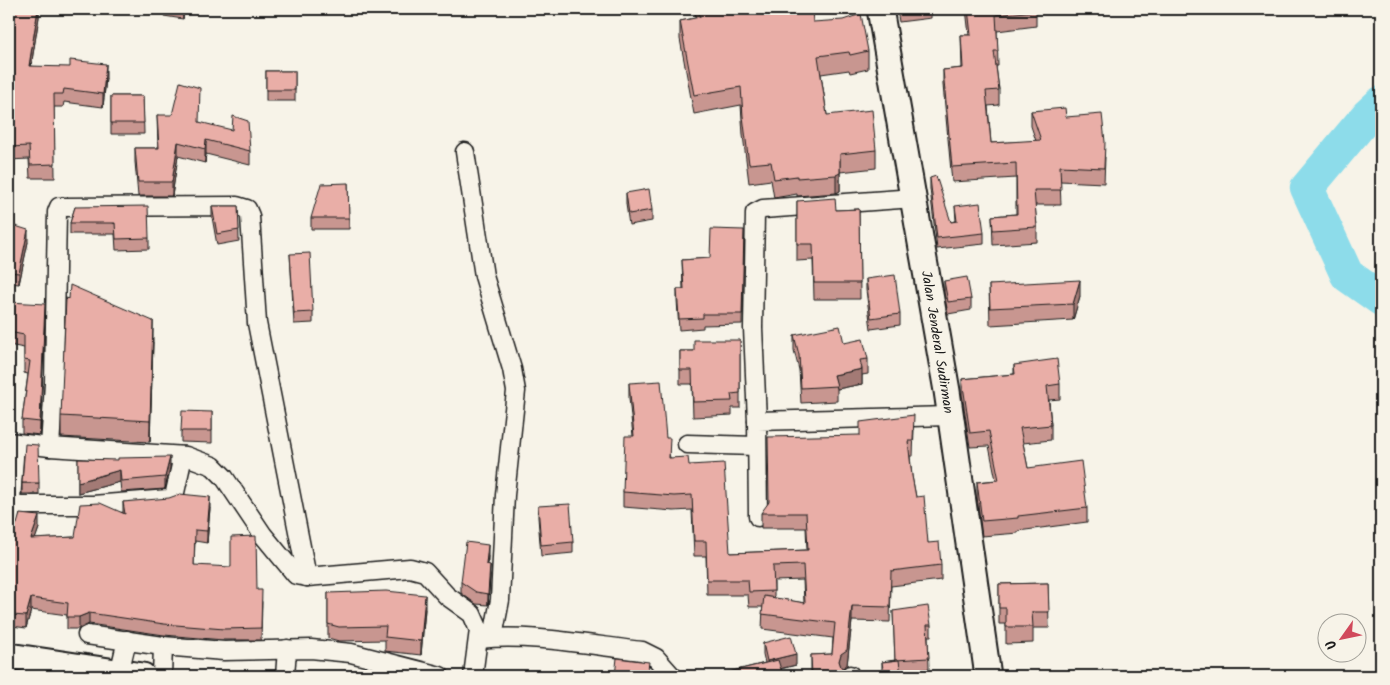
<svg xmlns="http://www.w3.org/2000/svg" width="1390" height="685" font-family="Kalam,sans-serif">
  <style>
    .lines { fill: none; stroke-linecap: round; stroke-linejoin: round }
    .river { stroke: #8ddcea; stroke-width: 34 }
    .street-casing { stroke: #1c1c1c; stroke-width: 21 }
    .secondary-casing { stroke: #1c1c1c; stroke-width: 29 }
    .street { stroke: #f7f3e8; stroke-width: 18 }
    .secondary { stroke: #f7f3e8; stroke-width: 25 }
    .wall { fill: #c89690; stroke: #1c1c1c; fill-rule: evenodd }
    .shaded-wall { fill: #a37a75; stroke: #1c1c1c }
    .building { fill: #e9aea7; stroke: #1c1c1c }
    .labels { text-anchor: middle; stroke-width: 4.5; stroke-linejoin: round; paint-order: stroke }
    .street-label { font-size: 14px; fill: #1c1c1c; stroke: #f7f3e8 }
  </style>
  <rect width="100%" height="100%" fill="#f7f3e8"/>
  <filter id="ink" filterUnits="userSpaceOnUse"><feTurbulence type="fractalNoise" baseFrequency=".02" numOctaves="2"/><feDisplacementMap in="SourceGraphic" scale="10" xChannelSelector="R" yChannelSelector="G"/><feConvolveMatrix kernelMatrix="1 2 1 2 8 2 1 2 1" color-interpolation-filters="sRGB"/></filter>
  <g filter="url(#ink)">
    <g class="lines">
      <path class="river" d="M1381,103L1368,115L1307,188L1347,275L1381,299"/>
      <g class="street-casing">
        <g id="street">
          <path d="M465,152L484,276L512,369L516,391L505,495L500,600L493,637"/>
          <path d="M757,421L753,328L755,213L763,209L914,198"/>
          <path d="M9,442L50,447L186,456L213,466L224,477L263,535L296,575L307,577L410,568L425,572L447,596L472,614L479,630L473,676"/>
          <path d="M687,444L756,446"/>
          <path d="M50,447L54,383L57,212L59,207L237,206L247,209L250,216L257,323L307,577"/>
          <path d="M11,505H93L168,499L174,497L183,456"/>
          <path d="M758,517L757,421L950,416"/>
          <path d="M9,529L15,443"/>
          <path d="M87,635L163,646L224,651L311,649L351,653L440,676"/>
          <path d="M481,639C527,633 595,646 642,651L656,658L672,676"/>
          <path d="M123,674L122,661L127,640"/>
          <path d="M850,675V676"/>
          <path d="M162,676L163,646"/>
          <path d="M285,676L287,649"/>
        </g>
      </g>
      <g class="secondary-casing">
        <g id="secondary">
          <path d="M880,9L947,391L988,676"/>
          <path d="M9,656L143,676"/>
        </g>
      </g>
      <use href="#street" class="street"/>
      <use href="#secondary" class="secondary"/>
    </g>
    <g class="wall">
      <path d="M9,9H39V17L31,66L106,78L103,107L64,102L63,107H54L55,178H30L29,159L9,160V103H11L13,57H9Z"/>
      <path d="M164,9H184L183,19L164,16Z"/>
      <path d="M694,9H812L813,22L868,51V69L850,73L849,70L821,74L827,115L876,150V168L840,172V191L836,193L797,196V194L774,198L771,180L749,183L743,135L741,105L694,114L680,39V21L696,18Z"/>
      <path d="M897,9H931V18L899,22Z"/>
      <path d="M966,9H1036V26L997,31L998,66H996L999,90V105L988,106L991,143L1036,141L1031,126V111L1066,117L1105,157L1104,183L1060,181L1061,205H1035L1037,227V242L993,245L992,216L1016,214V178L952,182L943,85V70L962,68L961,35H969Z"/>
      <rect x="266" y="71" width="29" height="30"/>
      <path d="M111,96H143L144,134H111Z"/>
      <path d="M157,115L199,122L250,151V165L206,154L205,163L178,156L172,196H138L135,162V148H158Z"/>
      <path d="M930,178L951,222L956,221L955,206L984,233V244L937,249L930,189Z"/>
      <path d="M348,183L349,229H311V218Z"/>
      <path d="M626,193L652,210V221L629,225L626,204Z"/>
      <path d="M797,201L836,210L859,209L860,299H814L813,260L797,261Z"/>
      <path d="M212,206H238L239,241L217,245L212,217Z"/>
      <path d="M75,207L149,238V249L116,250L115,234H70V223Z"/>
      <path d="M9,224L28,242L19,284L9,283Z"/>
      <path d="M744,230L742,324L703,325V328L679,330L677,300V289H683L682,260L710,258Z"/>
      <path d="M290,254L313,312V323L294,324Z"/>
      <path d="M866,279L900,314V325L871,329L866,290Z"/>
      <path d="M944,281L971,299V310L948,314L944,292Z"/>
      <path d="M989,285L1080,296L1073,320L990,325Z"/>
      <path d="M9,302L45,318L40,435L22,433V420L28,374L24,373V348L9,345Z"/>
      <path d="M794,335L868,359V374L862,375V384L837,389V401L801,403L799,370L794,350Z"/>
      <path d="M740,340V408H732V415L693,417L692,384H680V351H694Z"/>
      <path d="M153,342L150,442L61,437V416Z"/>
      <path d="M1014,365L1060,384V399L1049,400L1051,425V440L1023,443L1028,468L1087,508V522L1018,531V533L982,536L977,497V482L996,480L989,446L970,447L962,394V379L1014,374Z"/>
      <path d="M629,383L666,438L670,458L689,465L730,553L807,550L806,528H761V513L860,435L914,430L913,456H910L912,476L916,497L928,543L941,565V580L891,586L890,622L852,621L847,665L843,668L848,676H811V655L832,654L833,638L762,629L763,607H749L748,595H707L706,556H694L692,510L674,511L623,507V492L633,436L629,398ZM803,580L804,603L774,598V581Z"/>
      <path d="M212,412V443L181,442V431Z"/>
      <path d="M78,459L170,468L165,489L121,492L120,482L78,493Z"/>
      <rect x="22" y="483" width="17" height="11"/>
      <path d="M123,502L210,508L207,543L195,541L194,565L257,590L262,602L261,640H224L164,635L89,624L79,629H67V615L31,610L26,628L12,626L9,611V528H39L35,539L75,537L123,513Z"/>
      <path d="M538,506L573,542V553L541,556L538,517Z"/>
      <path d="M488,556V564L490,576L488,605L476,604L461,593V582Z"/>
      <path d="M1048,583L1049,628H1033V643L1006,644V624H999V584Z"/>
      <path d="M328,593L425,609L421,655L385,651V640L339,641L328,638Z"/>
      <path d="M893,611L931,625V636H928L929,669L900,671L901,676H882V662L895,660Z"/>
      <path d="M763,643L796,665L781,669L783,676H725V673L765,663L763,654Z"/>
    </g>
    <g class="shaded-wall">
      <path d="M38,9H39V17L29,79V66Z"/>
      <path d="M183,9H184L183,19Z"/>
      <path d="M106,64V78L103,107V94Z"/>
      <path d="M206,140V154L205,163V149Z"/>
      <path d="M178,142V156L172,196V182Z"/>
      <path d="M840,154V191L836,193V175Z"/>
      <path d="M28,230V242L19,284V273Z"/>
      <path d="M1080,280V296L1073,320V304Z"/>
      <path d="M45,304V318L40,435V422Z"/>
      <path d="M153,321V342L150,442V421Z"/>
      <path d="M862,369V384L837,389L834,375Z"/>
      <path d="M170,457V468L165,489V477Z"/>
      <path d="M120,470V482L78,493V482Z"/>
      <path d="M210,497V508L207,543V531Z"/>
      <path d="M39,516V528L31,551V539Z"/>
      <path d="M488,545V556L486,575V564Z"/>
      <path d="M490,565V576L488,605V594Z"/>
      <path d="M425,595V609L421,655V641Z"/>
      <path d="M31,598V610L26,628V616Z"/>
      <path d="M852,606V621L847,665L841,669L839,661Z"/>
      <path d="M89,613V624L79,629V617Z"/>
      <path d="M796,654V665L767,672V661Z"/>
    </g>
    <g class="building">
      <path d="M9,9H38L29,66L70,67V60L106,64L103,94L64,89L63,94H54L55,164L30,165L29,146L9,147V103H11L13,44L9,43Z"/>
      <path d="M698,9H812L813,22L843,20L861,14L868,51L850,55L849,52L818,56L827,115L872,110L876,150L840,154V173L836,175L797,178V176L774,179L771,162L749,164L743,116L741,87L694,95L680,21L700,17Z"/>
      <path d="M898,9H915L899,11Z"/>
      <path d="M968,9H1036V11L996,15L998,51H994L999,90L986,91L991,143L1041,140L1031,111L1065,108L1066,117L1102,114L1105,142L1104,168L1060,166L1061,190H1034L1037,227L993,230L992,216L1017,214L1016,163L952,167L943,70L963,68L961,35H971Z"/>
      <rect x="266" y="71" width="29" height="19"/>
      <path d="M180,82L200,88L199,122L232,130L233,116L248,121L250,151L206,140L205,149L178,142L172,182H138L135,148H159L157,115H172Z"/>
      <path d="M111,96H143L144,123H111Z"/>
      <path d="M936,176L951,222L957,221L955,206L980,203L984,233L937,238L930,178Z"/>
      <path d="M348,183L349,218H311L321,184Z"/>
      <path d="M649,189L652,210L629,214L626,193Z"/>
      <path d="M835,198L836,210L859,209L860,283H814L813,244H797V201Z"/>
      <path d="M148,206L149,238L116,239L115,223H70L75,207Z"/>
      <path d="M212,206H238L239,230L217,234Z"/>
      <path d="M9,224L28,230L19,273L9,272Z"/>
      <path d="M711,229L744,230L742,314H703V318L679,319L677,289H684L682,260L710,258Z"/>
      <path d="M310,253L313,312L294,313L290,254Z"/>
      <path d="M895,275L900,314L871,318L866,279Z"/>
      <path d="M967,277L971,299L948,302L944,281Z"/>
      <path d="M1080,280L1073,304L990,308L989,285Z"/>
      <path d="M70,285L153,321L150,421L61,416L66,298L69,299Z"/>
      <path d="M9,302L45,304L40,422L22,420L30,361L24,360V335L9,332Z"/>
      <path d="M840,326L844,343L863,339L868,359L860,360L862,369L834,375L837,386L801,388L799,355L794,335Z"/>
      <path d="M694,340H740V393L731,394L732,401L693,402L692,370H680V351H694Z"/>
      <path d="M1057,359L1060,384L1047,386L1051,425L1020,428L1028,468L1081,461L1087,508L1018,516V518L982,521L977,482L999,480L989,431L970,433L962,379L1015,374L1014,365Z"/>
      <path d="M661,381L666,438H670L669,458L688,457L689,465L724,463L730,553L808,550L806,513H761L769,502L768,437L860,435V422L914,415L913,441H908L912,476L916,497L924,496L928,543L939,542L941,565L891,571L890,607L852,606L847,650L841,654L839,661L841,667L848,671V676H812L811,655L832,654L835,623L762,614L764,596L805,603L803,565L773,566L774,591L749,592L748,580H707L706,541H694L692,495L674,496L623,492L625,436H634L629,383Z"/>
      <path d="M182,411L212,412V431H181Z"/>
      <path d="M25,444L38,445L39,483H22Z"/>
      <path d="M170,457L165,477L121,481L120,470L78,482V459L118,460V458Z"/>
      <path d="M180,494L210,497L207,531L195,530L194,565L231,567V537L256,536L257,590H262L261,628L224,629L164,624L89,613L79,617H67L68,603L31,598L26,616L12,615L9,599V528L17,524L20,514L39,516L31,539L75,537L80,504L100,503L125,514L123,502L169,498Z"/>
      <path d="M570,504L573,542L541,545L538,506Z"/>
      <path d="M466,542L488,545L486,564L490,565L488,594L476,592L461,582Z"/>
      <path d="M1048,583L1049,612H1032L1033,627H1006V608H999V584Z"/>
      <path d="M386,591L425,595L421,641L385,637L386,626L339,627L328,624V593Z"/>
      <path d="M928,606L931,625H927L929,658L895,660L893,611Z"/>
      <path d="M791,636L796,654L767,661L763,643Z"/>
      <path d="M617,658L649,662L647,676H615Z"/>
      <path d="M778,660L783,676H726L725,673Z"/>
      <path d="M899,660L901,676H884L882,662Z"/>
      <path d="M1059,672L1098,676H1026V673Z"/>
    </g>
  </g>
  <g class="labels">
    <g class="street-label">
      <text transform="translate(938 342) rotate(81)" y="5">Jalan Jenderal Sudirman</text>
    </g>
  </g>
  <rect width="1390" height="685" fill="none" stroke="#f7f3e8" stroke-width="30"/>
  <rect x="15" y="15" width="1360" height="655" fill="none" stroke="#1c1c1c" stroke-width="2" filter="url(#ink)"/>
  <g transform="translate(1342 638) rotate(237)"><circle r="24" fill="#f7f3e8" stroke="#9f9d96"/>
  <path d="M0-4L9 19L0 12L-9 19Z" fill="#d1495b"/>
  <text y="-8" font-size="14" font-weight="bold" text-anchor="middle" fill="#1c1c1c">U</text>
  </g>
</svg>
